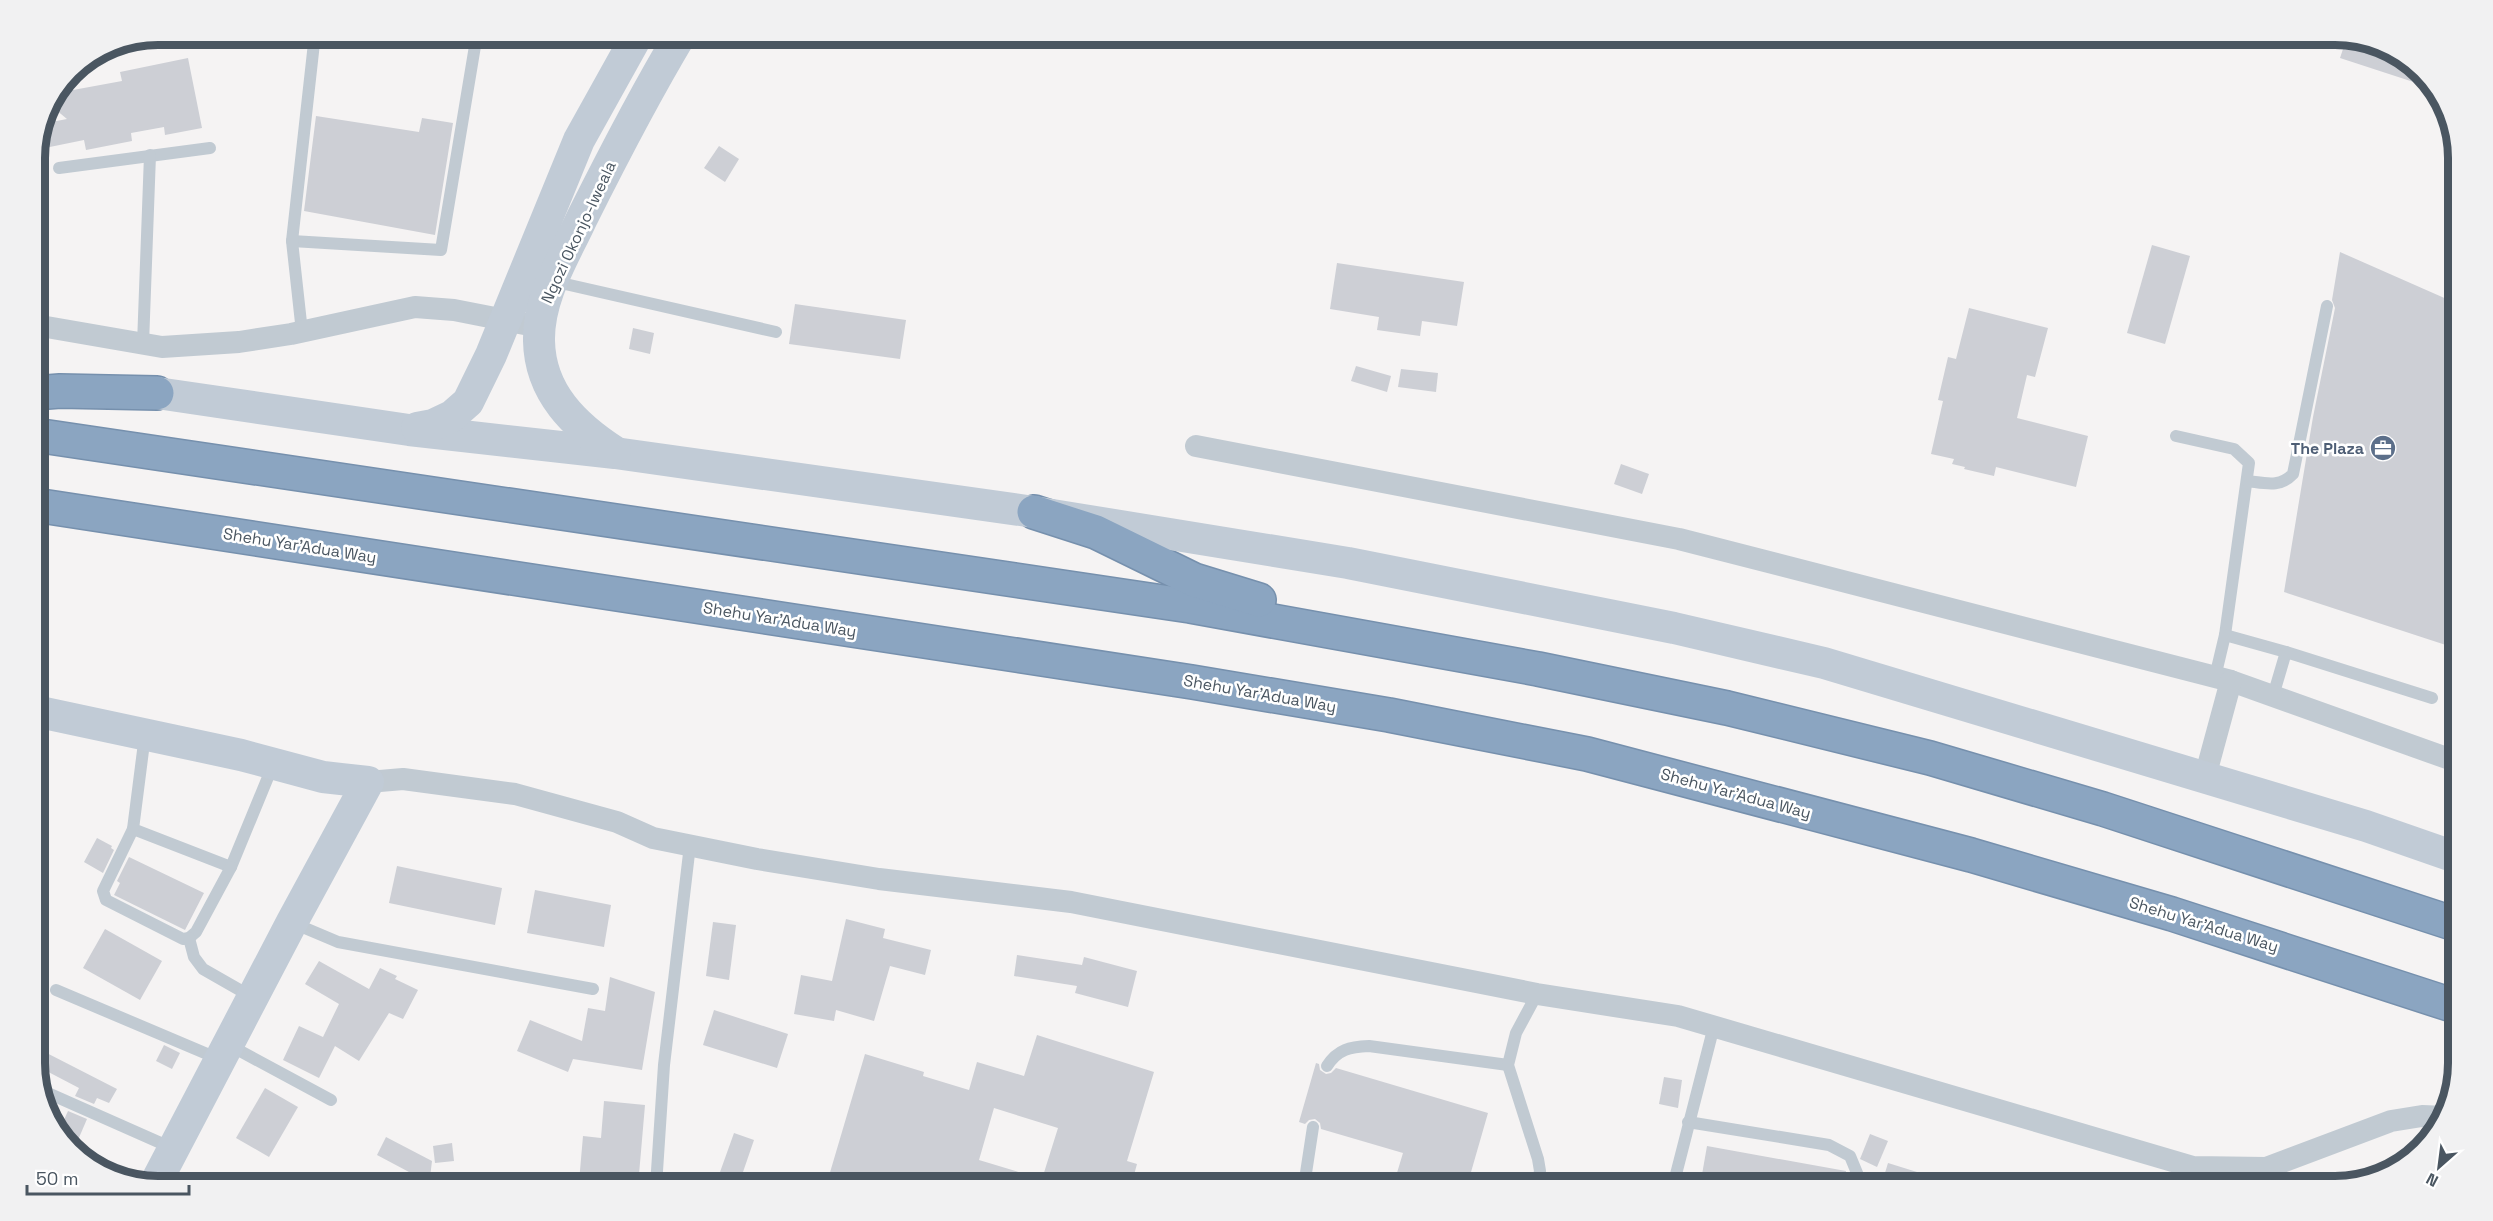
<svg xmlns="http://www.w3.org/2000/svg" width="2493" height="1221" font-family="'Space Grotesk',sans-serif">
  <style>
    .building { fill: #cdcfd5; fill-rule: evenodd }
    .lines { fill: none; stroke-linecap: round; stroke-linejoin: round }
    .highway-casing { stroke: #7690ad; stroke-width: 36 }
    .lane { stroke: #c1cad2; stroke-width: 12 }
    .street { stroke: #c1cad2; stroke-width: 22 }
    .secondary { stroke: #c1cbd6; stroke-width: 32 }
    .highway { stroke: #8ba5c1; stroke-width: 33 }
    .labels { text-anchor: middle; stroke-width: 5; stroke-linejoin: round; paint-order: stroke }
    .street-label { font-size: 16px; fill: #4a5661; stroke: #fff }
    .service-label { font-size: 16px; font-weight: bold; fill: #4e5e75; stroke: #fff; text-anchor: end }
    .rim { fill: none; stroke: #4a5661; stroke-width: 8 }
  </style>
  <rect width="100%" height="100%" fill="#f5f3f3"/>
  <g class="building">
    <path d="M2347,37L2389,47L2438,90L2340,58Z"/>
    <path d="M188,58L202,128L165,135L164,127L131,133L132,141L86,150L84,140L35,150L41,124L67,119L49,104L62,83L73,90L122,81L120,72Z"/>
    <path d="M316,116L419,132L422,118L453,123L435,235L304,211Z"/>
    <path d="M719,146L739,159L725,182L704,168Z"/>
    <path d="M2152,245L2190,256L2165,344L2127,333Z"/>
    <path d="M2340,252L2458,304V649L2284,592L2313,417L2335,308L2332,300Z"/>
    <path d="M1337,263L1464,282L1457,326L1422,321L1420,336L1377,330L1379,317L1330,309Z"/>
    <path d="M795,304L906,320L900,359L789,344Z"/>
    <path d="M1969,308L2048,328L2035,377L2027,375L2017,418L2088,436L2076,487L1996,467L1994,476L1964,469L1965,467L1952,464L1954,459L1931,454L1943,401L1938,400L1948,357L1956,359Z"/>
    <path d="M633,328L654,333L650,354L629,349Z"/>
    <path d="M1356,366L1391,376L1387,392L1351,381Z"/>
    <path d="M1401,369L1438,373L1436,392L1398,387Z"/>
    <path d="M1621,464L1649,474L1642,494L1614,484Z"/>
    <path d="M97,838L112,846L111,848L114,850L103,873L84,862Z"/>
    <path d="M129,857L204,893L185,930L114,895L120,883L117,881Z"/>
    <path d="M397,866L502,888L495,925L389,903Z"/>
    <path d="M535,890L611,905L604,947L527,933Z"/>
    <path d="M846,919L885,929L883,938L931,950L925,975L890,966L874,1021L836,1010L834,1021L794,1014L801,975L832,981Z"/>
    <path d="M713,922L736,925L729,980L706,976Z"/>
    <path d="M105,929L162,961L140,1000L83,968Z"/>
    <path d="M1017,955L1082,965L1084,957L1137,971L1128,1007L1075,993L1077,986L1014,976Z"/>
    <path d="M319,961L369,989L380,968L397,976L395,979L418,990L403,1019L389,1013L359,1061L335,1046L319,1078L283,1060L299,1026L323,1037L339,1004L305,984Z"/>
    <path d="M610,977L655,992L642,1070L573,1059L568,1072L517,1051L530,1020L582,1041L588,1008L605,1011Z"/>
    <path d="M714,1010L788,1034L777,1068L703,1045Z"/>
    <path d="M1037,1035L1154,1072L1127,1161L1137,1164L1131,1186H935L909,1179L907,1186H826L865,1054L924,1072L923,1076L969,1090L977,1062L1024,1076ZM994,1108L1058,1128L1042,1179L979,1160Z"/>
    <path d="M164,1045L180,1053L172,1069L156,1061Z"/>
    <path d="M35,1047L117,1089L109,1103L97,1098L94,1104L75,1096L79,1088L35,1065Z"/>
    <path d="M1316,1063L1319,1064L1320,1070L1326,1074L1331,1073L1336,1068L1488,1113L1467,1186H1393L1403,1153L1321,1129L1320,1123L1315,1119L1309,1120L1305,1124L1299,1122Z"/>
    <path d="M1664,1077L1682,1080L1678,1108L1659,1104Z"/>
    <path d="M265,1088L298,1107L269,1157L236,1138Z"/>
    <path d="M604,1101L645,1105L638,1186L579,1182L583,1136L601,1138Z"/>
    <path d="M68,1111L87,1119L78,1140L59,1131Z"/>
    <path d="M734,1133L754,1140L743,1172L777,1184V1186H715Z"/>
    <path d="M1870,1134L1888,1141L1877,1167L1860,1159Z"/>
    <path d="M386,1137L432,1161L429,1186H407L409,1172L377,1155Z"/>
    <path d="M452,1143L454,1161L435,1163L433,1146Z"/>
    <path d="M1707,1146L1846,1171L1844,1186H1700Z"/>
    <path d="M1888,1163L1917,1172L1913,1186H1881Z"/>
  </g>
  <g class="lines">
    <g class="highway-casing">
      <g id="highway">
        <path d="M35,393L60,391L157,393"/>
        <path d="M35,435L1190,606L1538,669L1727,708L1930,758L2103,809L2458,925"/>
        <path d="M35,505L1192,682L1389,715L1587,754L1971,855L2172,914L2458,1007"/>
        <path d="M1034,512L1096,532L1194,580L1259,600"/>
      </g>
    </g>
    <g class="lane">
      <path d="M59,168L210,148"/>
      <path d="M292,241L441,250L477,34"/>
      <path d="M552,281L776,332"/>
      <path d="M302,332L292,241L315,34"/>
      <path d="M143,344L150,155"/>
      <path d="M2176,436L2234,449L2249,463L2225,635"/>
      <path d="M2247,481C2265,483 2280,488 2293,474L2327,306"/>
      <path d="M2215,677L2225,635L2286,652"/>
      <path d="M2273,696L2286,652L2432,698"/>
      <path d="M145,735L133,829L231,867L273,765"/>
      <path d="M133,829L103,891L106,900L183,939L189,938L196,932L231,867"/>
      <path d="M293,923L338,942L593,989"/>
      <path d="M189,938L194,957L203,969L252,997"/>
      <path d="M56,990L219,1059"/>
      <path d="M229,1045L331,1100"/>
      <path d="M1327,1066C1338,1049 1350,1047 1369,1046L1508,1065"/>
      <path d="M41,1090L172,1148"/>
      <path d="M1688,1122L1829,1145L1850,1156L1862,1185"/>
      <path d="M656,1186L664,1065L690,845"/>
      <path d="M1304,1186L1313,1127"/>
      <path d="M1537,1186L1540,1171L1538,1159L1508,1065L1516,1033L1537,994"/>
      <path d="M1673,1186L1714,1026"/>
    </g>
    <g class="street">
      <path d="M35,325L162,347L239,342L291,334L415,307L454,310L540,327"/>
      <path d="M1196,446L1679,539L2231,681L2458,762"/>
      <path d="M2205,777L2231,681"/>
      <path d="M368,782L403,779L515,794L617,822L653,838L757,859L879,879L1071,902L1537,994L1678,1016L2193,1167L2266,1168L2391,1121L2422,1116L2446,1117"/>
    </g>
    <g class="secondary">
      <path d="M157,393L409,430L615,453L1034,512L1348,563L1504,594L1674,628L1824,663L2366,826L2458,858"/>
      <path d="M417,428L433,425L452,416L468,402L491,355L579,140L638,34"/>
      <path d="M615,452C575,426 540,393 539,341C538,297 564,257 582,218C613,156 645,94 681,34"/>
      <path d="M35,711L241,755L323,777L368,782L292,922L154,1186"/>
    </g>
    <use href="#highway" class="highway"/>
  </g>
  <defs>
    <g id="office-disc" transform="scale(1.35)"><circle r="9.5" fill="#5c6f8a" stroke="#fff"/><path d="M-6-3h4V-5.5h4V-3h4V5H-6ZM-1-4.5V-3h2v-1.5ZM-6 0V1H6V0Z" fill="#fff"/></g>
  </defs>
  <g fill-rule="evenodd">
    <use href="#office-disc" x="2383" y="448"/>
  </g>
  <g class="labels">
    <g class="street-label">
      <text transform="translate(578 232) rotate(-65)" y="6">Ngozi Okonjo-Iweala</text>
      <text transform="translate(300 545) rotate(9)" y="6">Shehu Yar'Adua Way</text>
      <text transform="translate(780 619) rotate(9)" y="6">Shehu Yar'Adua Way</text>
      <text transform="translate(1260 693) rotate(10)" y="6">Shehu Yar'Adua Way</text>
      <text transform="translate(1736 793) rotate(15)" y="6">Shehu Yar'Adua Way</text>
      <text transform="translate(2204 924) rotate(17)" y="6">Shehu Yar'Adua Way</text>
    </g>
    <g class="service-label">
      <text x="2364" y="454">The Plaza</text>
    </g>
  </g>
  <path d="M0 0H2493V1221H0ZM158 45H2335A113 113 0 0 1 2448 158V1063A113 113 0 0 1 2335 1176H158A113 113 0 0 1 45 1063V158A113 113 0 0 1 158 45Z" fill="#f1f1f2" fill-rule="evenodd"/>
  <path class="rim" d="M158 45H2335A113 113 0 0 1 2448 158V1063A113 113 0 0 1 2335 1176H158A113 113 0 0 1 45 1063V158A113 113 0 0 1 158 45Z"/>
  <g transform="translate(2439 1167) rotate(208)" stroke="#ffffff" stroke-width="4.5" paint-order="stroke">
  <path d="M0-4.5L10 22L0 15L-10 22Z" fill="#4a5661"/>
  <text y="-9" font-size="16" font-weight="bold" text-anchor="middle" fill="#4a5661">N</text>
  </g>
  <path d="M27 1185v9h162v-9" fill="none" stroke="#4a5661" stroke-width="3"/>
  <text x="36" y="1185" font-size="18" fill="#4a5661" stroke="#ffffff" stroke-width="4.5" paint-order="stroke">50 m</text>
</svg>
